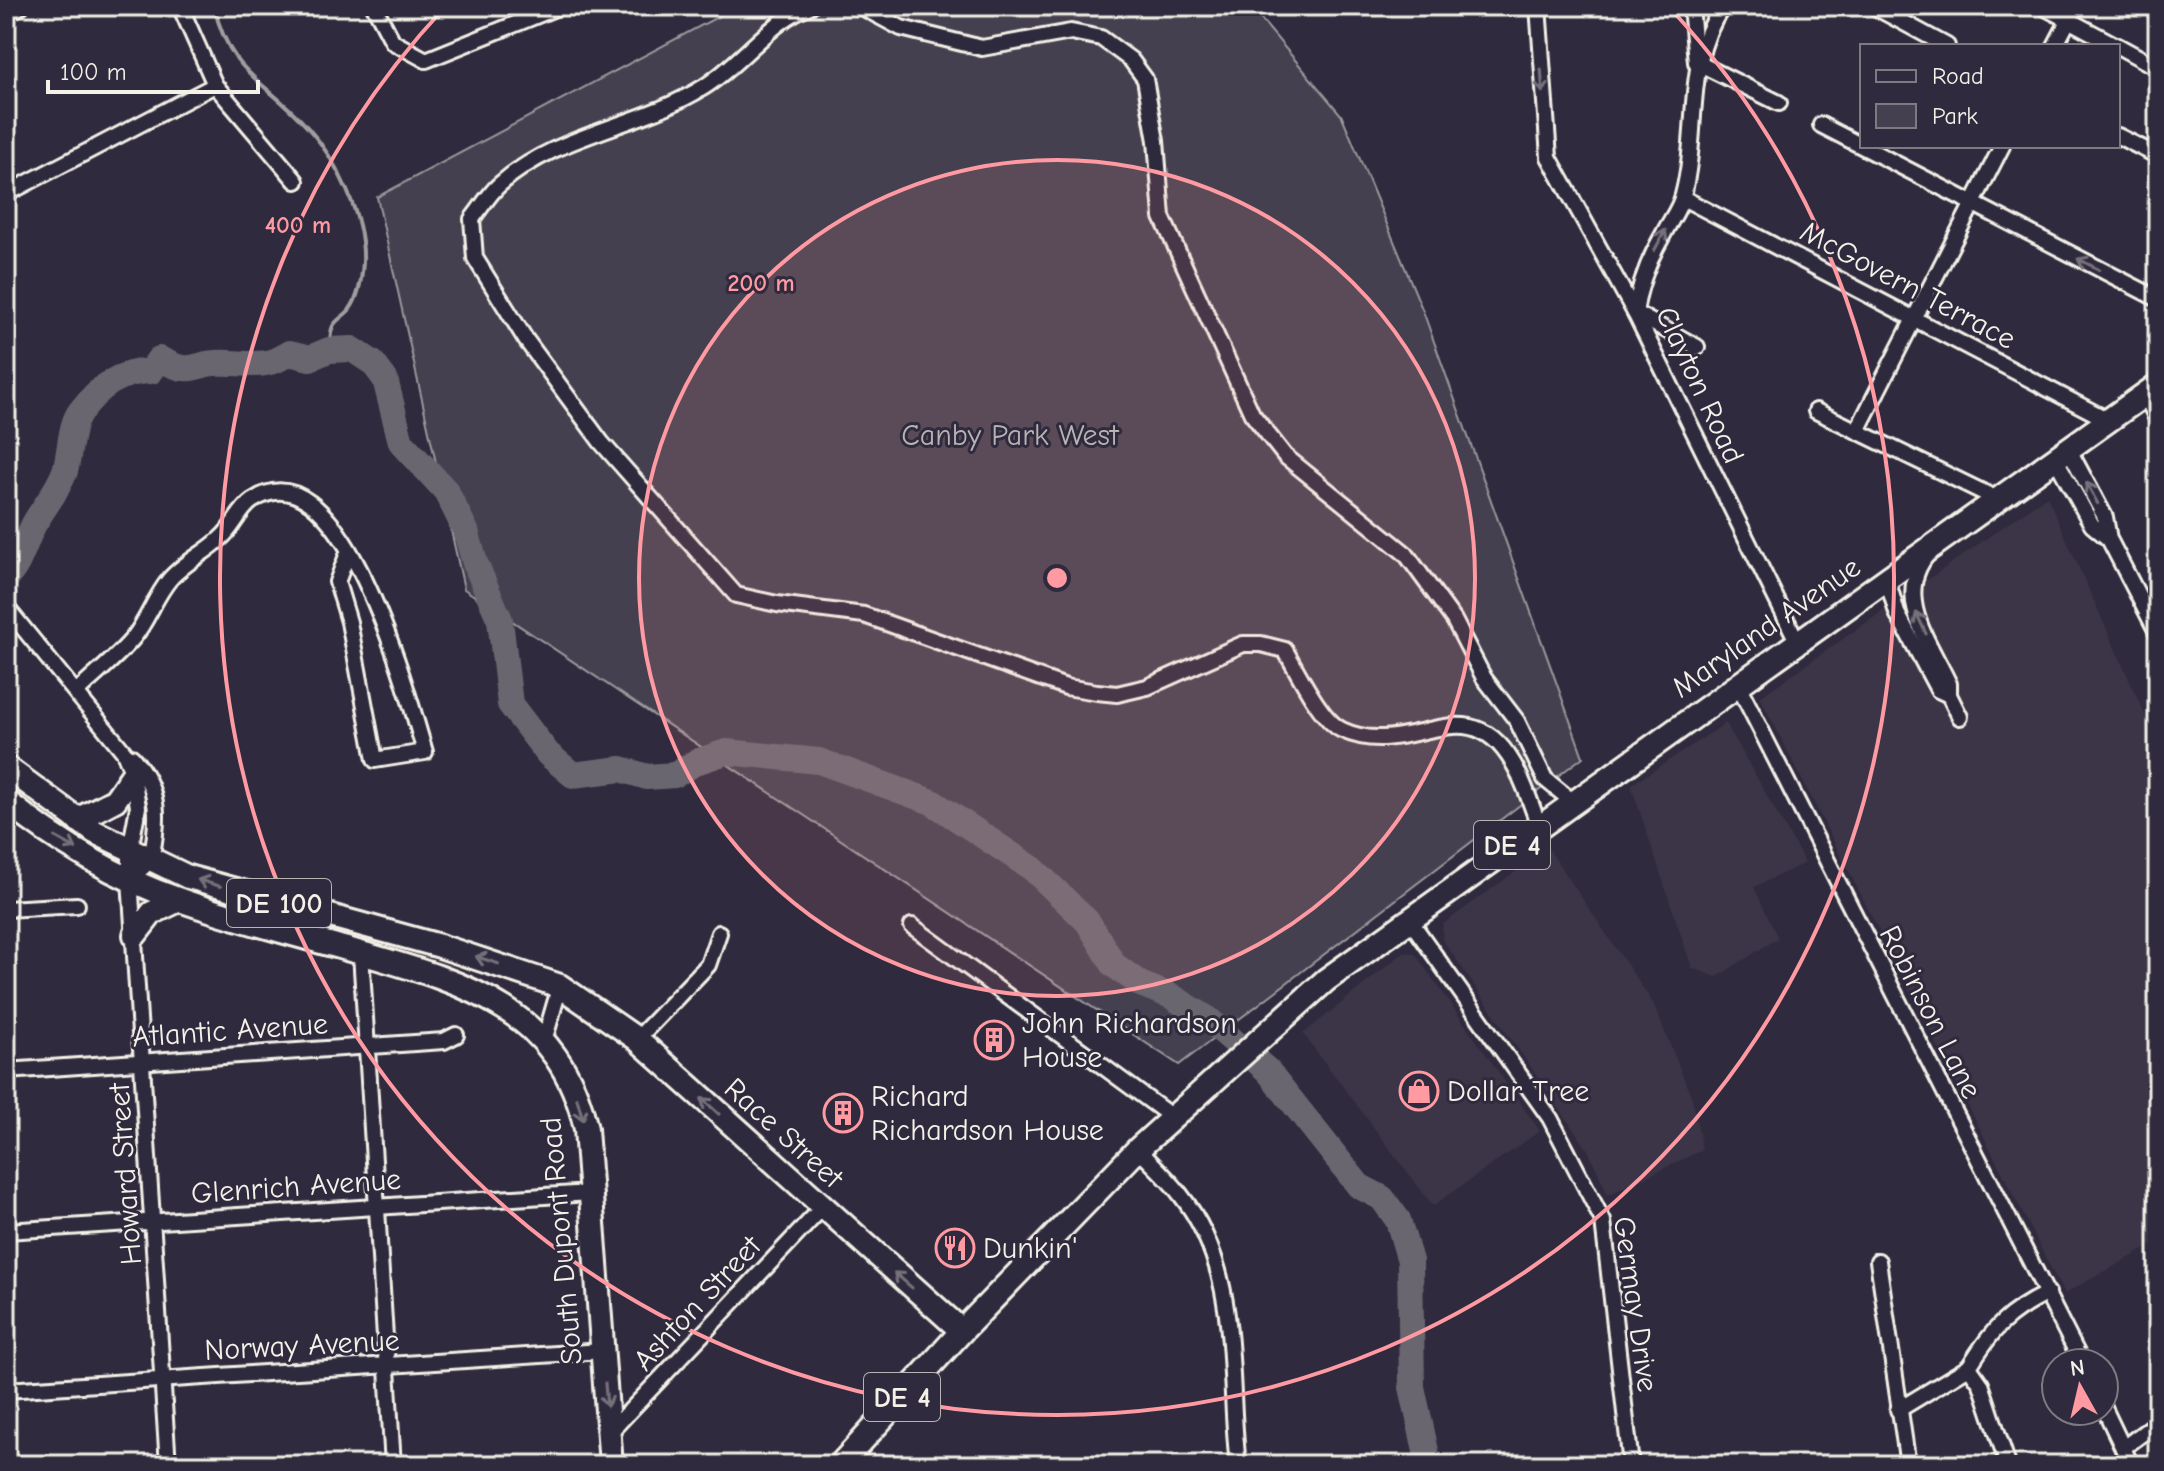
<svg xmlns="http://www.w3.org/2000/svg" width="2164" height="1471" font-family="'Comic Neue',sans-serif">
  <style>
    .built { fill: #3b3647 }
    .green { fill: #454050; stroke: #9c989c; stroke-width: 2 }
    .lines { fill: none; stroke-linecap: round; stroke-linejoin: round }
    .stream { stroke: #a19ea0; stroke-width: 4 }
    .river { stroke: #6a6670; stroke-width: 26 }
    .street-casing { stroke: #f4f1e8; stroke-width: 20 }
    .primary-casing { stroke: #f4f1e8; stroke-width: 28 }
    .street { stroke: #2f2a3d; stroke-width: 14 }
    .primary { stroke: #2f2a3d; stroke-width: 22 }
    .oneway { stroke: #747079 }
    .ring { fill: none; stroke: #ff9aa2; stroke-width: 4 }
    .labels { text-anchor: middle; stroke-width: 6; stroke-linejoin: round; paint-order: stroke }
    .shield { fill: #2f2a3d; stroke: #b9b5b5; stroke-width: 2 }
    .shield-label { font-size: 28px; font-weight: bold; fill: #f4f1e8 }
    .street-label { font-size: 30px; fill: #f4f1e8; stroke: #2f2a3d }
    .park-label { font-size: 30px; fill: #b7b3b3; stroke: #2f2a3d }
    .poi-label { font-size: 30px; fill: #f4f1e8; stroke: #2f2a3d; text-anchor: start }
    .centre { fill: #ff9aa2; stroke: #2f2a3d; stroke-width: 4 }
    .ring-label { font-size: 24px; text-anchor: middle; font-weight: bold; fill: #ff9aa2; stroke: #2f2a3d; stroke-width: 6; stroke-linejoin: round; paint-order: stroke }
  </style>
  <rect width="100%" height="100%" fill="#2f2a3d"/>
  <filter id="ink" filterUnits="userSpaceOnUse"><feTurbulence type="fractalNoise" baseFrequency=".0125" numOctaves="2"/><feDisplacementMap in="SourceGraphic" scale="16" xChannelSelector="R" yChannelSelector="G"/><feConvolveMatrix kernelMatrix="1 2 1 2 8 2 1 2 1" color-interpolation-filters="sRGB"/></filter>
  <g filter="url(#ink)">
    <g class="built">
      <path d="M2047,496L2158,744V1242L2064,1294L1760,697Z"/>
      <path d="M1726,723L1805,863L1754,887L1778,938L1717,977L1692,968L1631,785Z"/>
      <path d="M1548,848L1653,1003L1692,1098L1702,1150L1608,1195L1588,1150L1442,939L1443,924Z"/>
      <path d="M1409,952L1416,955L1540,1131L1433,1206L1303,1034L1403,953Z"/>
    </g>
    <path class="green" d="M738,6H1250L1342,116L1423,311L1583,757L1179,1065L464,589L377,197Z"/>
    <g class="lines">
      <path class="stream" d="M214,6C230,76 266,80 308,128C337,160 365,218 363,262C362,276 359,297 350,309C346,315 337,319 333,326C330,332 330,343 329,350"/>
      <path class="river" d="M6,578C21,563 24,543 34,524C45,505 57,492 65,471C70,455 70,425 80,412C100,386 119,372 151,371L159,359C167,362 175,367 183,368C195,370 203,363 215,363C243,361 264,371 289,353L310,358L329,350L352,349L373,363L385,379L401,442L446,491L466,531L475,563L500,620L510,704L548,754L573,775L621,769L647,777L675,775L696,762L726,752L819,761L932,802L1033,869L1088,922L1114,965L1140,984L1171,996L1208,1019L1268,1071L1359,1186L1382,1198L1398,1220L1410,1261L1412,1387L1429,1465"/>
      <g class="street-casing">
        <g id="street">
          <path d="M180,6L215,85L296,181"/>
          <path d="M374,6L393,42L426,60L560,6"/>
          <path d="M810,6C774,17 740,65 704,87C640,127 557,133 499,185C489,194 481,208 472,219L475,258L526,340L601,442L736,595L777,604L864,615L1066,687L1097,692L1117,694L1147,687L1243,644H1261L1285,650C1297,670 1321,721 1342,730C1411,762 1466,683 1513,763C1525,783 1531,805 1539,826"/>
          <path d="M860,6L901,28L982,48L1071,32L1101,38L1131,60L1145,79L1156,141L1162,217L1252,414L1285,456L1406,554L1454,620L1484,678L1517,721L1545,779L1573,802"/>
          <path d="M1538,6L1549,157L1635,313L1697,347"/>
          <path d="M1691,6L1696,62L1779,103"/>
          <path d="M1723,6C1683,63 1700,130 1683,195C1680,208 1670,221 1664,233C1649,259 1639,283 1635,313L1797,641"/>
          <path d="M1873,6L1947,46"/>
          <path d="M2042,6L2117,46"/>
          <path d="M6,14L21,6"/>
          <path d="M2055,46L2076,6"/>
          <path d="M2118,46L2158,68"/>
          <path d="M1821,125L2158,299"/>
          <path d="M2118,136L2158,156"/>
          <path d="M6,194L215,85"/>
          <path d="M1683,198L2108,420"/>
          <path d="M2145,394L2158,421"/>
          <path d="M1816,411L1997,499"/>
          <path d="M1857,431L2002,146"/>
          <path d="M2068,448L2105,517L2109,539L2158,634"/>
          <path d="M2055,458L2092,525L2109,539"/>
          <path d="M1926,556C1894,598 1930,643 1949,684V695L1960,717"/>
          <path d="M1887,579L1897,613L1938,690L1949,695"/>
          <path d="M6,607L124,752L133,774L138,807L130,850V879L168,1465"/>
          <path d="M1737,683L2082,1363"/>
          <path d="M77,692C95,674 118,657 134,637C148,619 155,597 169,580C183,563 206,553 221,538C233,528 240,509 252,501C342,439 409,699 425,752L375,760L349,622L337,582L348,553"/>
          <path d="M130,879L151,860C159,819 161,790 132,757"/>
          <path d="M6,909L77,905"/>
          <path d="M1409,919L1550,1118L1603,1221L1631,1465"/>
          <path d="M912,926L1172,1117"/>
          <path d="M361,953L393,1465"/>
          <path d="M637,1039L708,965L719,933"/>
          <path d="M544,1041L560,986"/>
          <path d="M6,1071L444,1041L456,1035"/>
          <path d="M1138,1149C1152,1164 1168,1178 1180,1194C1242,1272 1227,1373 1238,1465"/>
          <path d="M6,1231L590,1193"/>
          <path d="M1878,1261L1908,1465"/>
          <path d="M6,1390L602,1351"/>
          <path d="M2104,1408L2131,1465"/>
          <path d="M1898,1410L1969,1367"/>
          <path d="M609,1433L822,1208"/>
          <path d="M2123,1448L2158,1422"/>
          <path d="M2008,1465L1981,1384L1969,1367C1992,1329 2008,1312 2048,1293"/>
        </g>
      </g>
      <g class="primary-casing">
        <g id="primary">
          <path d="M6,767L95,832L188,877L440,946L560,986L637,1039L962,1331"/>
          <path d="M6,801C56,842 118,879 180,900C239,921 301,936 361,953C465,983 560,1009 586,1129L611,1465"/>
          <path d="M77,820L115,800L133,774"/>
          <path d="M135,935L152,913L179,900"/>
          <path d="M840,1465L962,1331L1138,1149L1326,980L2158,385"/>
        </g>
      </g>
      <use href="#street" class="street"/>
      <use href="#primary" class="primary"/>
    </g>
    <defs><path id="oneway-shaft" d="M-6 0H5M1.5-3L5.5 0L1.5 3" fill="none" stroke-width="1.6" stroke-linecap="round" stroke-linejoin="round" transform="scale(2)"/></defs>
    <g class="oneway">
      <use href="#oneway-shaft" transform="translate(1542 81) rotate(86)"/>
      <use href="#oneway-shaft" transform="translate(1660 240) rotate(-62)"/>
      <use href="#oneway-shaft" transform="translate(2088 264) rotate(-153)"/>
      <use href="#oneway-shaft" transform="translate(2092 493) rotate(-118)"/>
      <use href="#oneway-shaft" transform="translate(1921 623) rotate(-115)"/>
      <use href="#oneway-shaft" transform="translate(66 843) rotate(29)"/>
      <use href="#oneway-shaft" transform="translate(209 883) rotate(-163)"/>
      <use href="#oneway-shaft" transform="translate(487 960) rotate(-162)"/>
      <use href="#oneway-shaft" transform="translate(710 1106) rotate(-138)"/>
      <use href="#oneway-shaft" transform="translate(580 1109) rotate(74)"/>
      <use href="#oneway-shaft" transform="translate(903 1280) rotate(-139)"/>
      <use href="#oneway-shaft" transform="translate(606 1395) rotate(85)"/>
    </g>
  </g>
  <circle cx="1057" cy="578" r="418" fill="#ff9aa2" fill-opacity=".12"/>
  <g class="ring">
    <circle cx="1057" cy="578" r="418"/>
    <path d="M1669 7A837 837 0 1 1 445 7"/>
  </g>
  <defs>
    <g id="building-ring" transform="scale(2)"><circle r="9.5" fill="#2f2a3d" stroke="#ff9aa2" stroke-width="1.5"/><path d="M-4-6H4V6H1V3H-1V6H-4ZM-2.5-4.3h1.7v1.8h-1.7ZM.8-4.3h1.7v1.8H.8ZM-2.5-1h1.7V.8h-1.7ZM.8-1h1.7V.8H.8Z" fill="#ff9aa2"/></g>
    <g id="shop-ring" transform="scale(2)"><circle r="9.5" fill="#2f2a3d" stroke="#ff9aa2" stroke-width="1.5"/><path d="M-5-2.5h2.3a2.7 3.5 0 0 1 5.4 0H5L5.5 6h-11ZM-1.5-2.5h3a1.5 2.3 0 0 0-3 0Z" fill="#ff9aa2"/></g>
    <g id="restaurant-ring" transform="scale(2)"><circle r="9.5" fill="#2f2a3d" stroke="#ff9aa2" stroke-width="1.5"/><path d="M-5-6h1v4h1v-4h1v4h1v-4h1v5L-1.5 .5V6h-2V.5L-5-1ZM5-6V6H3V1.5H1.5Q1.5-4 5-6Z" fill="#ff9aa2"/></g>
  </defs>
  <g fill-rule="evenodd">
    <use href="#building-ring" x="994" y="1040"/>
    <use href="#shop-ring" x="1419" y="1091"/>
    <use href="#building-ring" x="843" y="1113"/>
    <use href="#restaurant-ring" x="955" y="1248"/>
  </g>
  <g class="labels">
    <g class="shield">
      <rect x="1474" y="821" width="76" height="48" rx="6"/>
      <rect x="227" y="879" width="104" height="48" rx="6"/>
      <rect x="864" y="1373" width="76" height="48" rx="6"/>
    </g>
    <g class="shield-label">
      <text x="1512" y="855">DE 4</text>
      <text x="279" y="913">DE 100</text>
      <text x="902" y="1407">DE 4</text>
    </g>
    <g class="street-label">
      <text transform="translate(1908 285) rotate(28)" y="10">McGovern Terrace</text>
      <text transform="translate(1700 385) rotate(65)" y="10">Clayton Road</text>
      <text transform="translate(1766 627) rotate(-35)" y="10">Maryland Avenue</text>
      <text transform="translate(1931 1012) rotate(63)" y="10">Robinson Lane</text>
      <text transform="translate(230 1030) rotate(-4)" y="10">Atlantic Avenue</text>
      <text transform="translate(784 1133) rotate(42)" y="10">Race Street</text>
      <text transform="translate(125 1174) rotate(-94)" y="10">Howard Street</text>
      <text transform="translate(296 1186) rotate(-4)" y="10">Glenrich Avenue</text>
      <text transform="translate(561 1241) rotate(-95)" y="10">South Dupont Road</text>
      <text transform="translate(697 1303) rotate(-47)" y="10">Ashton Street</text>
      <text transform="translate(1636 1304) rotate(82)" y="10">Germay Drive</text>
      <text transform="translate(302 1345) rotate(-3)" y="10">Norway Avenue</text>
    </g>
    <g class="park-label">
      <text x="1010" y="445">Canby Park West</text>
    </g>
    <g class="poi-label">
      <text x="1022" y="1033">John Richardson<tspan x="1022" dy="34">House</tspan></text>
      <text x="1447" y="1101">Dollar Tree</text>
      <text x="871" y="1106">Richard<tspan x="871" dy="34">Richardson House</tspan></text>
      <text x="983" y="1258">Dunkin'</text>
    </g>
  </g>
  <circle cx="1057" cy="578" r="12" class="centre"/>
  <g class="ring-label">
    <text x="298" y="233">400 m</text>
    <text x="761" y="291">200 m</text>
  </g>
  <rect width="2164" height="1471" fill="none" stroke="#2f2a3d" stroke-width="32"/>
  <rect x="16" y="16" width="2132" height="1439" fill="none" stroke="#f4f1e8" stroke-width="3" filter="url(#ink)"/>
  <rect x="1860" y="44" width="260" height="104" fill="#2f2a3d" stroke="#7e7a81" stroke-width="2"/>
  <rect x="1876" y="70" width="40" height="12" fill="#2f2a3d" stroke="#7e7a81" stroke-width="2"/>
  <text x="1932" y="84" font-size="24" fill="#f4f1e8">Road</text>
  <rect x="1876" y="104" width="40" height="24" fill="#454050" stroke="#7e7a81" stroke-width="2"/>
  <text x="1932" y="124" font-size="24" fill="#f4f1e8">Park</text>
  <g transform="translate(2080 1387) rotate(352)"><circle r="38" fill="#2f2a3d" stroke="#7e7a81" stroke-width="2"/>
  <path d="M0-6L14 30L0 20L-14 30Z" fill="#ff9aa2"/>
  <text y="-12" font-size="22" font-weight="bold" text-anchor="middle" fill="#f4f1e8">N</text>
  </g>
  <path d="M48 80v12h210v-12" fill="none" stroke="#f4f1e8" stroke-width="4"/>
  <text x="60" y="80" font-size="24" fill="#f4f1e8" stroke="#2f2a3d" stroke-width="6" paint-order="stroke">100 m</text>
</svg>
